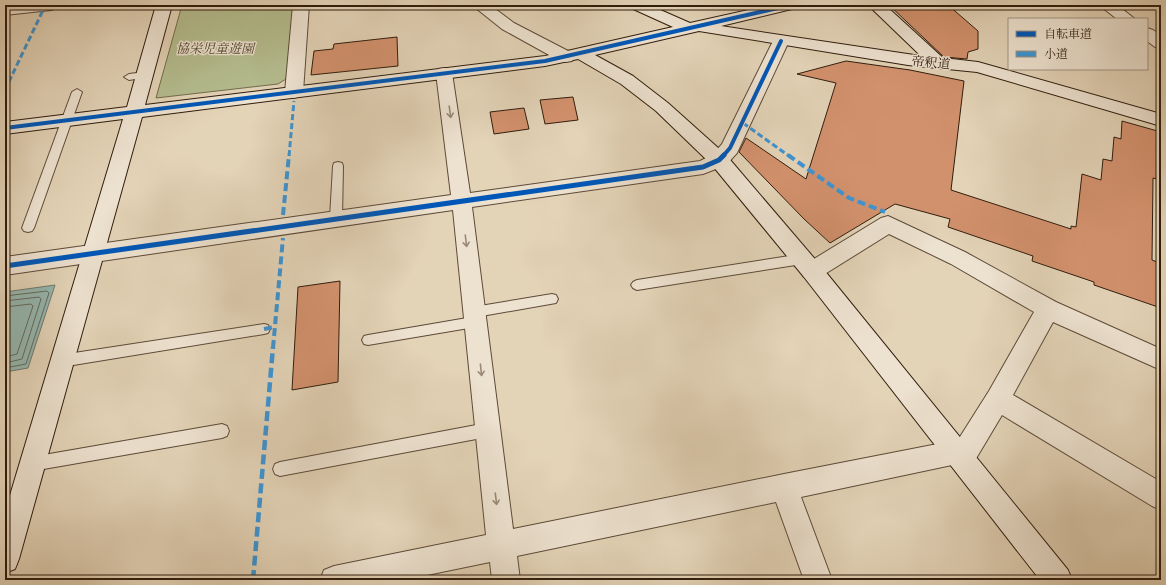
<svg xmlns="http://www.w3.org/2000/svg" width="1166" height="585" font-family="'Gentium Book Plus','Noto Serif JP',serif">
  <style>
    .green { fill: #b4bc8e; stroke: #726c4e }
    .water { fill: #95b7b0; stroke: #6d796f }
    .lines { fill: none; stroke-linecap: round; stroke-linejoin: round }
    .shore { stroke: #626a5e; stroke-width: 1 }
    .building { fill: #d2916d; stroke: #301d0d }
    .lane-casing { stroke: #5d4a38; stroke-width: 2 }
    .street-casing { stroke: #5d4a38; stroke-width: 2 }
    .secondary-casing { stroke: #301d0d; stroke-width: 2 }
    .lane { fill: #ede2d0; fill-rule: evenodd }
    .street { fill: #ede2d0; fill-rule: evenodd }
    .secondary { fill: #ede2d0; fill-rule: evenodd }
    .quiet-far2 { stroke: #3d94d2; stroke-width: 3; stroke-dasharray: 6 3; stroke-linecap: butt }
    .quiet-far1 { stroke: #3d94d2; stroke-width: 4; stroke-dasharray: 8 4; stroke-linecap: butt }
    .quiet { stroke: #3d94d2; stroke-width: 4.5; stroke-dasharray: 10 4.5; stroke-linecap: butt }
    .cycleway-far1-casing { stroke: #ede2d0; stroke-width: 6 }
    .cycleway-casing { stroke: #ede2d0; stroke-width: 8 }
    .cycleway-far1 { stroke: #0057b8; stroke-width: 4 }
    .cycleway { stroke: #0057b8; stroke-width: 5 }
    .oneway { stroke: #988978 }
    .labels { text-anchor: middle; stroke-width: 3; stroke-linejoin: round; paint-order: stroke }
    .far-park-label { font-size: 13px; font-style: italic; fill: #51452d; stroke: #ede2d0 }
    .far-street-label { font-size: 13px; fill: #301d0d; stroke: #ede2d0 }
  </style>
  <rect width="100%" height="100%" fill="#e3d3b7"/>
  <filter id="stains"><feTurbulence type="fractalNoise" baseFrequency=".005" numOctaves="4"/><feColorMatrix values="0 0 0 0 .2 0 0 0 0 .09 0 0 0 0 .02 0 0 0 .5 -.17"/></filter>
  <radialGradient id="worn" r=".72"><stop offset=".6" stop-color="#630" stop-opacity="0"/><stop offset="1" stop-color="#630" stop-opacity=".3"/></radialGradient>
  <path class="green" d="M182,5H296L286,79L278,84L156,98Z"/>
  <path class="water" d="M55,285L28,368L5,372V292Z"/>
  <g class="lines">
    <g class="shore">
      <path d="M5,296L47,291L49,293L26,364L5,368"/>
      <path d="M5,301L39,297L41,299L22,359L5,363"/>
      <path d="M5,307L31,304L33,306L17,354L5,357"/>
    </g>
  </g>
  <g class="building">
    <path d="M889,5H948L978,31V49L968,52L967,59L944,57Z"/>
    <path d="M397,37L398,66L311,75L314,51L333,49L334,44Z"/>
    <path d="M846,61L910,70L964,81L951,190L1071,229V226L1076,227L1082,174L1101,180L1103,159L1112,161L1114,137L1121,139L1122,121L1161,132V180L1153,178L1152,260L1157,262V270L1161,272V308L1094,285V282L1032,261L1033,256L948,227L950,219L895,204L830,243L804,219L739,152L746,138L806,179L836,83L797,74Z"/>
    <path d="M573,97L578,120L545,124L540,100Z"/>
    <path d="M524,108L529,129L494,134L490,112Z"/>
    <path d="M340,281L338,382L292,390L298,287Z"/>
  </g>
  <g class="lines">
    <g class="lane-casing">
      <g id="lane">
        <path d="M145,72L150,75L148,77L129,80L124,77L129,74Z"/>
        <path d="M77,89L82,92L34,228L32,231L28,232L24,231L22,228L72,92Z"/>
        <path d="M338,162L342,163L343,166L342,218L340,221L336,222L332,221L330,218L333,166L334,163Z"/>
        <path d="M802,254L806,256L808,259L806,262L802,264L637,290L633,288L631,285L633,282L637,280Z"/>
        <path d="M552,294L556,295L558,299L556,303L476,317L479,318L481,322L479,326L475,327L368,345L364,344L362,340L364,336L368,335L473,317L470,316L468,312L470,308L474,307Z"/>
        <path d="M264,324L268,325L270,329L268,333L264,334L61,367L56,365L55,361L56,357L61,355Z"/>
        <path d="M487,423L492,425L494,430L492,435L487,437L280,476L275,474L273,469L275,464L280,462Z"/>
        <path d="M222,424L227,426L229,431L227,436L222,438L32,471L27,469L25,464L27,459L32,457Z"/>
      </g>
    </g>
    <g class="street-casing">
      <g id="street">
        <path d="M5,5H59L56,8L51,10L5,15Z"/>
        <path d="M293,5H309L303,92L300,96L294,98L288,96L285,92Z"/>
        <path d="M472,5H490L514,23L572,53L574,57L572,61L566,62L560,61L502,29Z"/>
        <path d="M1099,5H1117L1135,19H1117Z"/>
        <path d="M1147,28L1153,30L1161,35V48L1155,47L1147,41Z"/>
        <path d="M781,36L787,38L789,41L737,153L726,165L703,174L472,207L513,529L784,474L958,440L989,391L1034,312L951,264L889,234L820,277L812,280L804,277L801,271L804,265L881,218L888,216L965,252L1056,302L1161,349V370L1053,322L1013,395L1161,482V510L1152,506L1002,415L971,467L962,471L952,465L801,497L832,580H804L776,502L517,556L520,580H492L490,562L403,580H320L324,570L334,566L486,535L453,210L5,275V257L451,195L436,73L438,69L444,68L450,69L452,73L470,193L700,161L712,155L722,144L773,41L775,38Z"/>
      </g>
    </g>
    <g class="secondary-casing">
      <path id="secondary" d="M156,5H172L145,105L545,56L673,27L631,8L628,5H649L690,23L771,5H799L796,8L721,26L921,56L868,5H885L943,58L978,62L1161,114V126L977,72L908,65L699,31L595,55L633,76L668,103L726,155L820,265L1068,570L1072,580H1040L804,277L712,165L656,111L621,84L578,59L545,66L142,117L19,559L15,569L5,573V512L123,119L5,134V122L127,107Z"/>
    </g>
    <use href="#lane" class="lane"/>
    <use href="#street" class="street"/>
    <use href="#secondary" class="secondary"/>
    <g class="quiet-far2">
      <path d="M5,90L45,6"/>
      <path d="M743,123L789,156"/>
      <path d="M289,156L294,101"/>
    </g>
    <g class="quiet-far1">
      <path d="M788,155L849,198L885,212"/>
      <path d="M283,215L289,155"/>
      <path d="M264,329L275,327"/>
      <path d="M273,348L283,238"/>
    </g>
    <path class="quiet" d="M253,580L273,347"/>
    <g class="cycleway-far1-casing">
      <g id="cycleway-far1">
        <path d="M5,128L545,61L791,5"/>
        <path d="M723,156L730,148L781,41"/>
      </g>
    </g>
    <g class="cycleway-casing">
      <path id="cycleway" d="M5,266L703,167L719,160L724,155"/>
    </g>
    <use href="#cycleway-far1" class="cycleway-far1"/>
    <use href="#cycleway" class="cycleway"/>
  </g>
  <defs><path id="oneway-shaft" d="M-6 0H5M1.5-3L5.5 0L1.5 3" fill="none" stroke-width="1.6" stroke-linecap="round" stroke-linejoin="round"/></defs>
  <g class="oneway">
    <use href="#oneway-shaft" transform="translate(450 112) rotate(82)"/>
    <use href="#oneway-shaft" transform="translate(466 241) rotate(83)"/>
    <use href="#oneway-shaft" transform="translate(481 370) rotate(84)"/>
    <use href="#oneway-shaft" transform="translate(496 499) rotate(83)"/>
  </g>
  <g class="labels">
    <g class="far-park-label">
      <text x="215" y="53">協栄児童遊園</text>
    </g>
    <g class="far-street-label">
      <text transform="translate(931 62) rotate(5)" y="5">帝釈道</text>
    </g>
  </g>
  <rect width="1166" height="585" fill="none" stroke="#e3d3b7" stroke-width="20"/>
  <rect x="6" y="6" width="1154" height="573" fill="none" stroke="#301d0d" stroke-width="2"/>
  <rect x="10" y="10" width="1146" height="565" fill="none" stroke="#301d0d"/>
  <rect x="1008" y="18" width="140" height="52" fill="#ede2d0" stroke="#a19382"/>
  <rect x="1016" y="31" width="20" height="6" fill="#0057b8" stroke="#a19382"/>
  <text x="1044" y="38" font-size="12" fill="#301d0d">自転車道</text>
  <rect x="1016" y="51" width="20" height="6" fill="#3d94d2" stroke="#a19382"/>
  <text x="1044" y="58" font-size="12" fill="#301d0d">小道</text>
  <rect width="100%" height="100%" filter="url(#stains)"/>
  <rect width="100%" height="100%" fill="url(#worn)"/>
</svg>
